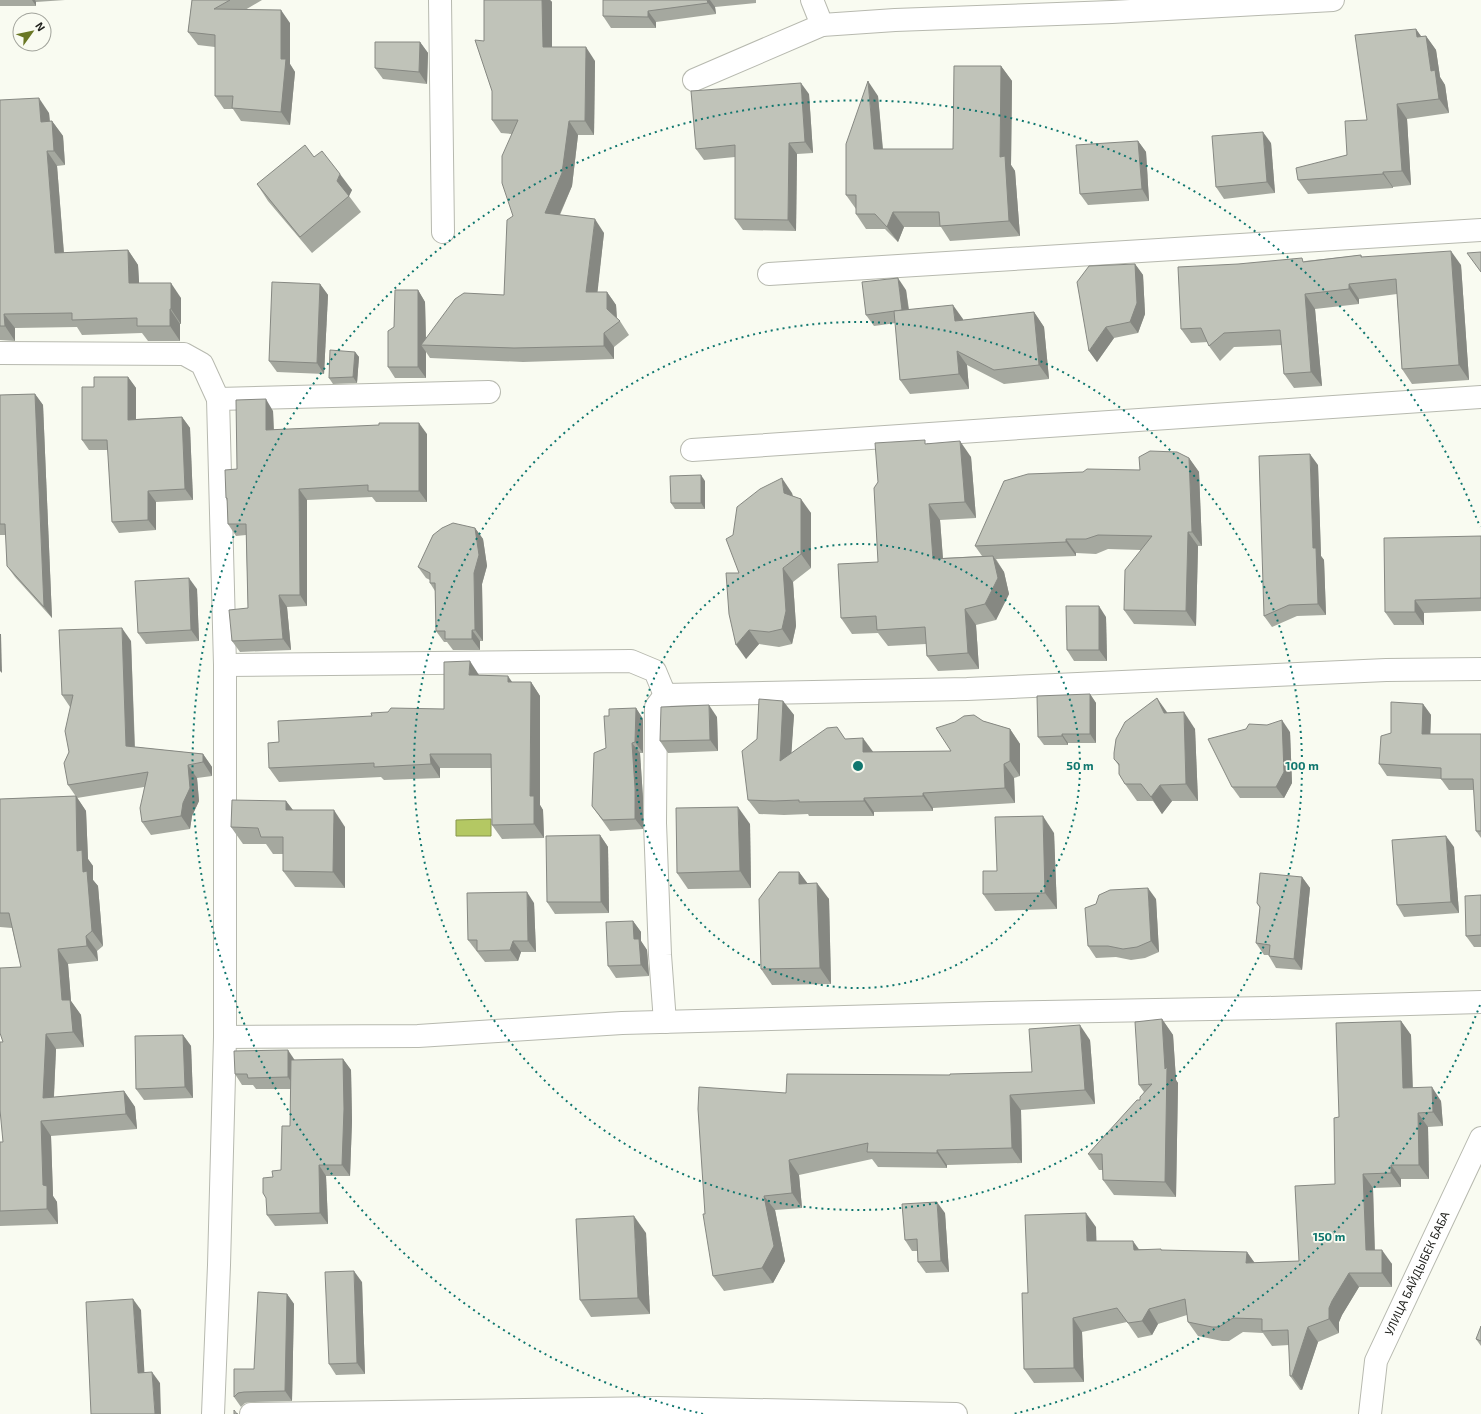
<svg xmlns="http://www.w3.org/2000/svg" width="1481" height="1414" font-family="'Exo 2',sans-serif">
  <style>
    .water { fill: #b4c863; stroke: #87954d }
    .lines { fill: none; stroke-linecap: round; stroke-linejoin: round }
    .minor-casing { stroke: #b7b9af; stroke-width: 24 }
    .minor { stroke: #fff; stroke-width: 22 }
    .wall { fill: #a5a89f }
    .shaded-wall { fill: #868882 }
    .building { fill: #c0c3b9; stroke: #868882 }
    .ring { fill: none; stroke: #0f766e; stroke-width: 2; stroke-dasharray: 2 4 }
    .labels { text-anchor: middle; stroke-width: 3.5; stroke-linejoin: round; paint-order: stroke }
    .street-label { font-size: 12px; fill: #1d1e1a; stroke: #f9fbf1 }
    .centre { fill: #0f766e; stroke: #f9fbf1; stroke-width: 2 }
    .ring-label { font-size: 12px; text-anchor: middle; font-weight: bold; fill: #0f766e; stroke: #f9fbf1; stroke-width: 3.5; stroke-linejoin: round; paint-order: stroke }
  </style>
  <rect width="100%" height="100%" fill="#f9fbf1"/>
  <path class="water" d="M491,819V836H456V820Z"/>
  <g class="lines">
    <g class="minor-casing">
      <g id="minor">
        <path d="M440,0L443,232"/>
        <path d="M812,0L822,25L895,20L1112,12L1333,0"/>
        <path d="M694,80L822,25"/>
        <path d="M769,274L1481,230"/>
        <path d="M0,353L184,354L202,364L218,399L225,665V1037L219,1265L213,1414"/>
        <path d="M218,399L489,392"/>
        <path d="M692,450L1481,397"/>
        <path d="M225,665L631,661L655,671L665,695L967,689L1386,670L1481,669"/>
        <path d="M665,1022L660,955L655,823L656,707L665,695"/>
        <path d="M225,1037L418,1036L622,1023L991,1013L1267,1008L1481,1002"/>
        <path d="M251,1414L657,1408L956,1414"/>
        <path id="s1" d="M1370,1414L1376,1361L1481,1138"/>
      </g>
    </g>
    <use href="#minor" class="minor"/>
  </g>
  <g class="wall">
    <path d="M0,0H65L36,2V6H0Z"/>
    <path d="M192,0H262L245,10L290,23V64L295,72L290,125L241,121L233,109H224L215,96V47L198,45L188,32Z"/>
    <path d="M484,0H550L552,2V47L595,61L594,135H578L572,186L560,215L604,233L597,292H607L616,305L617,318L620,321L629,335L614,347V359L523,362L430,358L426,352V378H395L388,367L394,327L418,290L425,302L426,338L504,295L513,216L512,134L501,133L492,120V91Z"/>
    <path d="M603,0H756V3L715,7L716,14L656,22V28H611L603,16Z"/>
    <path d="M1416,29L1421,37L1426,36L1436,50L1440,77L1445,85L1449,113L1407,119L1411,185L1393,187V188L1308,194L1298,180L1347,155L1367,120Z"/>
    <path d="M420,42L428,53L427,84L383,79L375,68Z"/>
    <path d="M1001,66L1012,81L1011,165L1015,171L1020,236L950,241L941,227H904L898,242L885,229H866L856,214V209L846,195L878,96L883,149H953Z"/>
    <path d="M809,94L813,153L797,154L796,231L743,230L735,219V157L704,160L696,149Z"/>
    <path d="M0,100L49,113L50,122L52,121L63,136L65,165L57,166L64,253L128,250L138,265L139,283L181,298V324H180V341H148L142,333L82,335L77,327L15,328V341L0,340Z"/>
    <path d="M1138,141L1146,152L1149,201L1088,205L1080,194Z"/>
    <path d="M1271,143L1275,193L1224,199L1216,187Z"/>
    <path d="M314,157L352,190L349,196L361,212L312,253L268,201L257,184Z"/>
    <path d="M1361,255L1362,257L1461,265L1469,380L1412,384L1402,369L1397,294L1359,299V304L1315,309L1322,386L1294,388L1284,374L1282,345L1234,347L1220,361L1209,346L1208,342L1191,343L1181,329L1305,261Z"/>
    <path d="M1135,264L1143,275L1145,314L1138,333L1114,338L1097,362L1089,351Z"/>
    <path d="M320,284L328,295L324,374L277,372L269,361Z"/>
    <path d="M906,290L909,309L963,320L1034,312L1044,327L1049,379L1004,384L967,365L969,389L910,394L900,380L896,323L874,326L866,315Z"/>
    <path d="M355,352L359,357L357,383L333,384L329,378Z"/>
    <path d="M128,377L136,388V419L182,417L190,428L193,500L156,502V530L119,533L112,522L108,450H89L82,440L94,387Z"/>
    <path d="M35,394L43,405L52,618L15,577L7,566L6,535H0V395Z"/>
    <path d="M273,411L274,430L427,434V502H376L372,497L307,500V606L287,607L291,650L240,652L232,641L248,608L246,535L236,536L228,524L227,501L226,498L237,469Z"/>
    <path d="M927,443L971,457L976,518L940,520L943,558L982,556L975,546L1140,470L1189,458L1199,472L1202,546H1198L1196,626L1134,624L1124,610L1141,550L1108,549L1096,554L1076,553V556L996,559L1004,572L1009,594L996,620L976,625L979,669L938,671L927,656L926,644L888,646L878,633L852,634L841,618L878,562Z"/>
    <path d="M1318,465L1321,556L1324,560L1326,615L1297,616L1272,627L1264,616Z"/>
    <path d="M705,481V509H675L671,503Z"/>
    <path d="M792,493L793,496L811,513V568L793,582L796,626L792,644L779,647L759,644L746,659L739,573L733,535Z"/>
    <path d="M475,528L483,539L487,566L482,584L483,641H480V650H453L447,642H444L436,631L435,591L430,583V580L426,578L418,567Z"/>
    <path d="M1481,536V611L1424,613V625H1394L1385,612Z"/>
    <path d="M197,589L199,641L146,644L138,633Z"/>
    <path d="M1106,617L1107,661H1074L1067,650Z"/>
    <path d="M131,641L135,747L203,754L212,767V776L197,778L199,801L192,816L190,829L151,835L142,822L144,787L77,798L68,785L70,707L62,695Z"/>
    <path d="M479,675L512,682H531L540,696V805L543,810L544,838L502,839L492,825L491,768H440V778L384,780L381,777L279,782L269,768L279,742L372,716L444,709Z"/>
    <path d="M1090,694L1096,703V743H1068V745H1044L1038,737Z"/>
    <path d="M783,701L794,715L791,753L837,727L845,739L873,752L951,751L983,721L1010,729L1020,744V776L1014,778L1015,803L933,808V811L874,812V816H809L808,814L784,815L759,814L748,800L757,739Z"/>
    <path d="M1423,704L1431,715L1430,734H1481L1474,790H1449L1441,779L1387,776L1379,764L1391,733Z"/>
    <path d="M636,708L643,719V753H640L643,798V829L610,831L592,806L606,748L609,716Z"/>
    <path d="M1167,713L1195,729L1198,801H1172L1162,814L1153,801H1137L1125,784L1119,766L1114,759Z"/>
    <path d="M717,717L718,751L668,753L660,741Z"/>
    <path d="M1290,732L1292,783L1284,798H1240L1232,787Z"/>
    <path d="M76,796L86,811L88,859L93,866V880L98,886L103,946L97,951L98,961L68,964L71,1001L81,1015L84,1047L56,1049L54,1097L124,1091L135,1107L137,1129L51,1136L53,1196L57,1202L58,1224L0,1226V1142H3V1042L21,967L12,928L0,927V799Z"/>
    <path d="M286,801L293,810L345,827V888L295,887L283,871V854H273L266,844H243L231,827Z"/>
    <path d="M750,824L751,888L688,889L677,873Z"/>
    <path d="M1476,831H1481V838Z"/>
    <path d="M1054,833L1057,909L995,911L983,894L997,871Z"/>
    <path d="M600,835L608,847L609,913L555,914L547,902Z"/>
    <path d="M1454,847L1459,913L1404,917L1397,905Z"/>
    <path d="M799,872L807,883L829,899L831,984L772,985L761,969Z"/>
    <path d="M1302,877L1310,888L1302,970L1276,968L1269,956V955H1264L1256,943L1260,908L1257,903Z"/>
    <path d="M1481,895V947H1474L1466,936Z"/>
    <path d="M1156,899L1159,952L1145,958L1131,960L1116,957L1096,958L1088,946Z"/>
    <path d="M534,903L536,952H521L518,961L485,962L468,940Z"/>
    <path d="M633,921L641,932V941L647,950L649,976L616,978L608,966Z"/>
    <path d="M1162,1019L1173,1035L1176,1080L1178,1083L1176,1197L1114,1195L1103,1180V1170H1099L1088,1154L1140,1100L1144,1092L1139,1085Z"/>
    <path d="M1401,1021L1411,1035L1413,1088L1441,1101L1443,1126L1428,1127L1429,1179H1401V1187L1373,1188L1375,1250L1392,1264V1287H1359L1342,1315L1339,1322V1333L1318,1342L1302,1390H1300L1290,1376L1289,1345L1272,1346L1263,1333L1243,1332L1229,1341H1222L1198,1336L1188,1322L1187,1315L1158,1324L1152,1335L1138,1338L1127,1322L1082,1332L1084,1382L1034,1383L1024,1369L1028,1293L1096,1227V1241L1139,1249L1162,1251L1247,1252L1254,1263L1299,1261L1335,1184L1339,1117Z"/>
    <path d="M183,1035L191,1046L193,1098L144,1100L136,1089Z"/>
    <path d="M1090,1040L1095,1104L1021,1110L1022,1163L947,1165V1168L878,1167L872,1159L799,1175L802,1208L775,1210L785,1261L773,1283L724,1291L713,1276L705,1214L786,1093L950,1075L1032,1072Z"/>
    <path d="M343,1059L351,1070L352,1121L350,1176H326L328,1224L275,1226L267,1215L273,1177L281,1170L290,1126L291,1089H256L253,1085H242L235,1074L294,1060Z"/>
    <path d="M945,1213L949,1272L926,1273L918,1262L917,1251H912L905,1240Z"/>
    <path d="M646,1233L650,1314L591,1317L580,1300Z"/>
    <path d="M362,1282L365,1374L336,1375L329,1364Z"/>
    <path d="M287,1294L294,1304L292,1401L251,1402L245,1403L241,1407L234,1397L254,1369Z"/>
    <path d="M1481,1326V1346L1476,1339Z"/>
  </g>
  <g class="shaded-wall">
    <path d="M32,0H35L36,2V6Z"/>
    <path d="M542,0H550L552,2V60L543,47Z"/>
    <path d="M707,0H710L715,7L716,14L708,3Z"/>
    <path d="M281,10L290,23V64L295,72L290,125L281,112Z"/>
    <path d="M648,11L656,22V28L648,17Z"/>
    <path d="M1416,29L1426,43L1417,37Z"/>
    <path d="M1426,36L1436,50L1440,77L1445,85L1449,113L1439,99L1431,71Z"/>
    <path d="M420,42L428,53L427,84L419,72Z"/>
    <path d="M586,47L595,61L594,135L585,121Z"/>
    <path d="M1001,66L1012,81L1011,165L1015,171L1020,236L1009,221L1000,157Z"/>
    <path d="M868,81L878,96L884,164L874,149Z"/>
    <path d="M801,83L809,94L813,153L805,142Z"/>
    <path d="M39,98L49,113L51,137L41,122Z"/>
    <path d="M1397,104L1407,119L1411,185L1402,171Z"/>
    <path d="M52,121L63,136L65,165L54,151Z"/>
    <path d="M569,121L578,135L572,186L554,227L545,213Z"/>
    <path d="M1263,132L1271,143L1275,193L1267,182Z"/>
    <path d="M1138,141L1146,152L1149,201L1142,189Z"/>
    <path d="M789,143L797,154L796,231L788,220Z"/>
    <path d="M47,151L57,166L65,268L55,253Z"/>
    <path d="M1383,172L1393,187V188L1383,174Z"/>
    <path d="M340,174L352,190L349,196L337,181Z"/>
    <path d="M893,212L904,227L898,242L887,227Z"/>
    <path d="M595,219L604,233L596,306L586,292Z"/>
    <path d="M128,250L138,265L140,298L129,283Z"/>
    <path d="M1451,251L1461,265L1469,380L1459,365Z"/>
    <path d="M1135,264L1143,275L1145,314L1138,333L1130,322Z"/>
    <path d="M898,278L906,290L910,322L902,311Z"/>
    <path d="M171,283L181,298V324L171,309Z"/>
    <path d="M320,284L328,295L324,374L317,363Z"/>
    <path d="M1349,284L1359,299V304L1349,289Z"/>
    <path d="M418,290L425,302L426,345H421L426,352V378L418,367Z"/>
    <path d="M607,292L616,305L617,323L607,309Z"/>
    <path d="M1305,294L1315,309L1322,386L1311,372Z"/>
    <path d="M953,305L963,319L965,335L955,321Z"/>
    <path d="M170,309L180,324V341L170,326Z"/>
    <path d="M1034,312L1044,327L1049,379L1039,365Z"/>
    <path d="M4,314L15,328V341L5,326Z"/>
    <path d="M1106,327L1114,338L1097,362L1089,351Z"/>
    <path d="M604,333L614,347V359L604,346Z"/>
    <path d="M957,351L967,365L969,389L959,374Z"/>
    <path d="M355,352L359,357L357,383L353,377Z"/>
    <path d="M128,377L136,388V430L128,420Z"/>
    <path d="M35,394L43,405L52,618L44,607Z"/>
    <path d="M266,399L273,411L274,441L266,430Z"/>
    <path d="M182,417L190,428L193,500L185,489Z"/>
    <path d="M419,423L427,434V502L419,491Z"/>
    <path d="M960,441L971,457L976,518L965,502Z"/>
    <path d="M1310,454L1318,465L1321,556L1324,560L1326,615L1318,604L1313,548Z"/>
    <path d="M1189,458L1199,472L1202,546L1192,532Z"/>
    <path d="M701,475L705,481V509L701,503Z"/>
    <path d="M782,478L792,493L794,507L784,493Z"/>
    <path d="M299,489L307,500V606L300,595Z"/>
    <path d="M148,491L156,502V530L148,520Z"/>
    <path d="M801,499L811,513V568L801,554Z"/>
    <path d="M929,504L940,520L944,574L933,559Z"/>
    <path d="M475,528L483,539L487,566L482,584L483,641L475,630L474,573Z"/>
    <path d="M1188,532L1198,546L1196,626L1186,611Z"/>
    <path d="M1066,539L1076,553V556L1066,542Z"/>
    <path d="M993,556L1004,572L1009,594L996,620L985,604Z"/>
    <path d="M783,568L793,582L796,626L792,644L782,629Z"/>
    <path d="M189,578L197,589L199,641L191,630Z"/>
    <path d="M279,595L287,607L291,650L283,639Z"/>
    <path d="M1415,600L1424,613V625L1415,612Z"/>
    <path d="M1099,606L1106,617L1107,661L1099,650Z"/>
    <path d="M965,609L976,625L979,669L968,653Z"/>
    <path d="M122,628L131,641L135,760L126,746Z"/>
    <path d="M472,630L480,641V650L472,639Z"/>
    <path d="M749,630L759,644L746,659L736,645Z"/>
    <path d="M0,634H1L2,673L0,671Z"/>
    <path d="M470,661L479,675H469Z"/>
    <path d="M508,676L517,689L508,682Z"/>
    <path d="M531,682L540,696V805L543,810L544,838L534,824L530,796Z"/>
    <path d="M1090,694L1096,703V743L1090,734Z"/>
    <path d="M1157,698L1169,715L1164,713Z"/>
    <path d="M783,701L794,715L790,775L780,761Z"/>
    <path d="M1423,704L1431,715L1430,745L1422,734Z"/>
    <path d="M709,705L717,717L718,751L710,740Z"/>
    <path d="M636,708L643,719V753L635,742Z"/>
    <path d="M1184,712L1195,729L1198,801L1186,784Z"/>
    <path d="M1282,720L1290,732L1292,783L1284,798L1276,787Z"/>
    <path d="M1010,729L1020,744V776L1010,761Z"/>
    <path d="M1062,734L1068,743V745L1062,736Z"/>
    <path d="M863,738L874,753L863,752Z"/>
    <path d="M632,743L640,753L643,798V829L635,819Z"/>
    <path d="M203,754L212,767V776L203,762Z"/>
    <path d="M430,754L440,768V778L431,764Z"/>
    <path d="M1004,764L1014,778L1015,803L1005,788Z"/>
    <path d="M188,765L197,778L199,801L192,816L190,829L181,816Z"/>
    <path d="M1160,785L1172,801L1162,814L1151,797Z"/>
    <path d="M923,793L933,808V811L923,796Z"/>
    <path d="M76,796L86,811L88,859L93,866V880L98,886L103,946L92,931L83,872L77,851Z"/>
    <path d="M864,798L874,812V816L864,801Z"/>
    <path d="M286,801L298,817L286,810Z"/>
    <path d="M738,807L750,824L751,888L740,871Z"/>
    <path d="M334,810L345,827V888L333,872Z"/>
    <path d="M1043,816L1054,833L1057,909L1045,893Z"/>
    <path d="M600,835L608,847L609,913L601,902Z"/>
    <path d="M1446,836L1454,847L1459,913L1451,902Z"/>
    <path d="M799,872L811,888L799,884Z"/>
    <path d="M1302,877L1310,888L1302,970L1294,959Z"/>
    <path d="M817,883L829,899L831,984L820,968Z"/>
    <path d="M1148,888L1156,899L1159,952L1151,941Z"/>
    <path d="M527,892L534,903L536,952L528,941Z"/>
    <path d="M633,921L641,932V941L647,950L649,976L641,965L634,939Z"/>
    <path d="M86,936L97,951L98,961L87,946Z"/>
    <path d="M513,941L521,952L518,961L510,950Z"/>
    <path d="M58,949L68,964L71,1001L81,1015L84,1047L73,1032L62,1000Z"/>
    <path d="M1162,1019L1173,1035L1176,1080L1178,1083L1176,1197L1165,1182V1069Z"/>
    <path d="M1401,1021L1411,1035L1413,1103L1403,1088Z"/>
    <path d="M1080,1025L1090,1040L1095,1104L1085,1090Z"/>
    <path d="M46,1034L56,1049L53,1113L43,1098Z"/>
    <path d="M183,1035L191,1046L193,1098L185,1087Z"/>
    <path d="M288,1050L296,1062V1089L288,1077Z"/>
    <path d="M343,1059L351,1070L352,1121L350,1176L342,1165Z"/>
    <path d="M1432,1087L1441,1101L1443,1126L1433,1112Z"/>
    <path d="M124,1091L135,1107L137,1129L126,1114Z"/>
    <path d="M1010,1095L1021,1110L1022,1163L1012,1148Z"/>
    <path d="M1418,1113L1428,1127L1429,1179L1419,1165Z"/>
    <path d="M41,1121L51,1136L53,1196L57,1202L58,1224L47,1209L43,1185Z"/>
    <path d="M937,1150L947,1165V1168L937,1153Z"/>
    <path d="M789,1160L799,1175L802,1208L792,1193Z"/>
    <path d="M319,1165L326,1176L328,1224L320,1213Z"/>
    <path d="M1391,1165L1401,1179V1187L1391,1173Z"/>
    <path d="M1363,1174L1373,1188L1375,1264L1366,1250Z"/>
    <path d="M764,1196L775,1210L785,1261L773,1283L762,1268Z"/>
    <path d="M937,1202L945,1213L949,1272L941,1261Z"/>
    <path d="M1086,1213L1096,1227L1097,1256L1087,1241Z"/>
    <path d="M634,1216L646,1233L650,1314L638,1298Z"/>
    <path d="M1133,1241L1143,1255L1134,1250Z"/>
    <path d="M1382,1250L1392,1264V1287L1382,1273Z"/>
    <path d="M1247,1252L1257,1266L1246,1263Z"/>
    <path d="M354,1271L362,1282L365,1374L357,1363Z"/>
    <path d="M1349,1273L1359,1287L1342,1315L1339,1322V1333L1329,1319V1308L1332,1301Z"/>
    <path d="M287,1294L294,1304L292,1401L285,1391Z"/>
    <path d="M133,1299L141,1310L145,1383L138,1373Z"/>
    <path d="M1149,1309L1158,1324L1152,1335L1142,1321Z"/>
    <path d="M1073,1318L1082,1332L1084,1382L1074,1368Z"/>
    <path d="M1308,1327L1318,1342L1302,1390L1292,1376Z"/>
    <path d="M152,1372L160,1383L161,1414H155Z"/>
  </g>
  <g class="building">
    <path d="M192,0H230L214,9L281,10V59H286L281,112L232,108L233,96H215V35L188,32Z"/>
    <path d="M484,0H542L543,47H586L585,121H569L562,173L545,213L595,219L586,292H607V309L620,321L604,333V346L514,348L421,345L455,299L464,293L504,295L507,220L513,216L502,183V156L518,120H492V91L475,40L484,41Z"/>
    <path d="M603,0H707L708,3L648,11V17L603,16Z"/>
    <path d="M1416,29L1417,37L1426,36L1431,71L1435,70L1439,99L1397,104L1402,171L1383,172V174L1298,180L1296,168L1347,155L1345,121L1367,120L1355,35Z"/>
    <path d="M375,42H420L419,72L375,68Z"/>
    <path d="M954,66H1001L1000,157L1005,156L1009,221L940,226L939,212H893L887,227L875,214H856V195H846V144L868,81L874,149H953Z"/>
    <path d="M801,83L805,142L789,143L788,220L735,219V145L696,149L691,91Z"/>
    <path d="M39,98L41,122L52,121L54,151H47L55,253L128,250L129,283H171V309H170V326H137V318L72,320V313L4,314L5,326H0V100Z"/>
    <path d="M1263,132L1267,182L1216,187L1212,136Z"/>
    <path d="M1138,141L1142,189L1080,194L1076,145Z"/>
    <path d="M305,145L314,157L322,151L340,174L337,181L349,196L300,237L257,184Z"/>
    <path d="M1451,251L1459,365L1402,369L1396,279L1349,284V289L1305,294L1311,372L1284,374L1280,330L1224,333L1209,346L1201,328L1181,329L1178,267L1238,264L1302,258L1303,262L1361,255V257Z"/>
    <path d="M1481,252V272L1467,253Z"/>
    <path d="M1135,264L1137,303L1130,322L1106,327L1089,351L1077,282L1089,266Z"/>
    <path d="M898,278L902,310L866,315L862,282Z"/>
    <path d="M272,282L320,284L317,363L269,361Z"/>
    <path d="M395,290H418V367H388V331L394,327Z"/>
    <path d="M953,305L955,321L1034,312L1039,365L994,370L957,351L959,374L900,380L894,311Z"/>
    <path d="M330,350L355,352L353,377L329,378Z"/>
    <path d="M94,377H128V420L182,417L185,489L148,491V520L112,522L107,440H82V387H94Z"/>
    <path d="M35,394L44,607L7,566L5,524H0V395Z"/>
    <path d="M266,399V430L379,425V423H419V491H368V485L299,489L300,595H279L283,639L232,641L229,610L248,608L246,524H228L227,498H226L225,470L237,469L236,400Z"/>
    <path d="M925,440V444L960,441L965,502L929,504L933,559L993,556L998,578L985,604L965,609L968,653L927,656L925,627L877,630L876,616L841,618L838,564L878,562L874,488L878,482L875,443Z"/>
    <path d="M1150,451L1177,452L1189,458L1192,532H1188L1186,611L1124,610L1125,570L1152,536L1098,535L1086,539H1066V542L975,546L1004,481L1028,474L1083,472L1087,469L1140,470L1139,457Z"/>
    <path d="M1310,454L1313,548H1316L1318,604L1289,605L1264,616L1259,456Z"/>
    <path d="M701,475V503H671L670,476Z"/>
    <path d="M782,478L784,493L801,499V554L783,568L786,611L782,629L769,632L749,630L736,645L729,614L726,573H739L726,539L733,535L737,507L760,489Z"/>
    <path d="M453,523L475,528L479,555L474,573L475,630H472V639H445V631H436L435,583H430V573L418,567L433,535L442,528Z"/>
    <path d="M1481,536V598L1415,600V612H1385L1384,538Z"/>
    <path d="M189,578L191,630L138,633L135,581Z"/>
    <path d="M1066,606H1099V650H1067Z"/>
    <path d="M122,628L126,746L203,754V762L188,765L190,788L183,803L181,816L142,822L140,808L148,772L68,785L64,763L69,752L65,731L73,695H62L59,630Z"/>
    <path d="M470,661L469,675L508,676V682H531L530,796H534V824L492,825L491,754H430L431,764L374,767V763L269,768L268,743L279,742L278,721L372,716L371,713L388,712L391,708L444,709V662Z"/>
    <path d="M1090,694V734H1062V736L1038,737L1037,696Z"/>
    <path d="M1157,698L1164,713L1184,712L1186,784L1160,785L1151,797L1141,784H1125L1119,774V764L1114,759V753L1116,739L1125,722Z"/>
    <path d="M759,699L783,701L780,761L827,728L837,727L845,739L863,738V752L951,751L936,728L955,722L964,716L974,715L983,721L1010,729V761L1004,764L1005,788L923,793V796L864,798V801L799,802V800L774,801L748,800L742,751L757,739Z"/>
    <path d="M1391,702L1423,704L1422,734H1481V831H1476L1473,779H1441V768L1379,764L1381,736L1391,733Z"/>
    <path d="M709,705L710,740L660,741L661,707Z"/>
    <path d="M636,708L635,742L632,743L635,788V819L603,820L592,806L594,753L606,748L604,716H609V709Z"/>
    <path d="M1282,720L1284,772L1276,787H1232L1208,739L1246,729L1249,724L1267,725Z"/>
    <path d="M76,796L77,851L82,850L83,872L87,871L92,931L86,936L87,946L58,949L62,1000H70L73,1032L46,1034L43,1098L124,1091L126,1114L41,1121L43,1185L47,1186V1209L0,1211V1142H3L0,1110V1042H3L0,1033V968L21,967L9,913H0V799Z"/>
    <path d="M232,800L286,801V810H334L333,872L283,871V837H261L258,828L231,827Z"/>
    <path d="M738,807L740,871L677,873L676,808Z"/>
    <path d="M1043,816L1045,893L983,894V871H997L995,817Z"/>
    <path d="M600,835L601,902H547L546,836Z"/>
    <path d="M1446,836L1451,902L1397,905L1392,840Z"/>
    <path d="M779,872H799V884L817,883L820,968L761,969L759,899Z"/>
    <path d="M1260,873L1302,877L1294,959L1269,956L1270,945L1256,943L1260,907L1257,903Z"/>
    <path d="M1148,888L1151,941L1137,947L1123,949L1108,946H1088L1085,908L1096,904L1099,895L1110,890Z"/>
    <path d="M527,892L528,941H513L510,950L477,951V940H468L467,893Z"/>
    <path d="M1481,895V935L1466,936L1465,896Z"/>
    <path d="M633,921L634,939H639L641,965L608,966L606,922Z"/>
    <path d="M1162,1019L1165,1069L1167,1067L1165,1182L1103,1180L1102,1154H1088L1137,1100H1140V1097L1152,1084L1139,1085L1135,1022Z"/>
    <path d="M1401,1021L1403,1088L1432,1087L1433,1112L1418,1113L1419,1165H1391V1173L1363,1174L1366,1250H1382V1273H1349L1332,1301L1329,1308V1319L1308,1327L1292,1376H1290L1288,1330L1262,1331V1319L1233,1318L1219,1327H1212L1188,1322L1185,1299L1149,1309L1142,1321L1128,1323L1117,1308L1073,1318L1074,1368L1024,1369L1022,1293H1028L1025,1215L1086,1213L1087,1241H1133L1134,1250L1161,1249V1250L1247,1252L1246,1263L1299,1261L1295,1186L1335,1184L1334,1118L1339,1117L1336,1023Z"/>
    <path d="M1080,1025L1085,1090L1010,1095L1012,1148L937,1150V1153L867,1152L868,1143L789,1160L792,1193L764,1196L774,1246L762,1268L713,1276L703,1214H705L698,1109L699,1087L786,1093L787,1074L950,1075V1074L1032,1072L1029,1029Z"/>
    <path d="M183,1035L185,1087L136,1089L135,1036Z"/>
    <path d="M288,1050V1077L248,1078L247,1074H235L234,1051Z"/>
    <path d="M343,1059L344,1109L342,1165H319L320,1213L267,1215L266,1198L263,1193V1178L273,1177L272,1171L281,1170L282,1126H290L291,1060Z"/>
    <path d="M937,1202L941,1261L918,1262L917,1239L905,1240L902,1204Z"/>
    <path d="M634,1216L638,1298L580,1300L576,1219Z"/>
    <path d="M354,1271L357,1363L329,1364L325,1272Z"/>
    <path d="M258,1292L287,1294L285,1391L244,1392L238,1393L234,1397V1369H254Z"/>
    <path d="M133,1299L138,1373L152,1372L155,1414H91L86,1302Z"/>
    <path d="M1481,1326V1341L1476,1339Z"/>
    <path d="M234,1410L237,1414H238H234Z"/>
  </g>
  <g class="ring">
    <circle cx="858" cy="766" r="222"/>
    <circle cx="858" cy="766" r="444"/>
    <path d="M1480 1005A666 666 0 0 1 1013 1414M703 1414A666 666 0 1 1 1480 527"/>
  </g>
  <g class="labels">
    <g class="street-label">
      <text dy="4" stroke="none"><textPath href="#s1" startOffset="150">УЛИЦА БАЙДЫБЕК БАБА</textPath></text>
    </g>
  </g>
  <circle cx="858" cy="766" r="6" class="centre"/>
  <g class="ring-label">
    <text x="1080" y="770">50 m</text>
    <text x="1302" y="770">100 m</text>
    <text x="1329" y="1241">150 m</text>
  </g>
  <g transform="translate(32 32) rotate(57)"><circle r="19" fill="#f9fbf1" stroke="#a1a39b"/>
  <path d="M0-3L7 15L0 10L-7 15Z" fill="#697724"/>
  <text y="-6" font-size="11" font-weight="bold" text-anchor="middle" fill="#1d1e1a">N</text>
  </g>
</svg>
